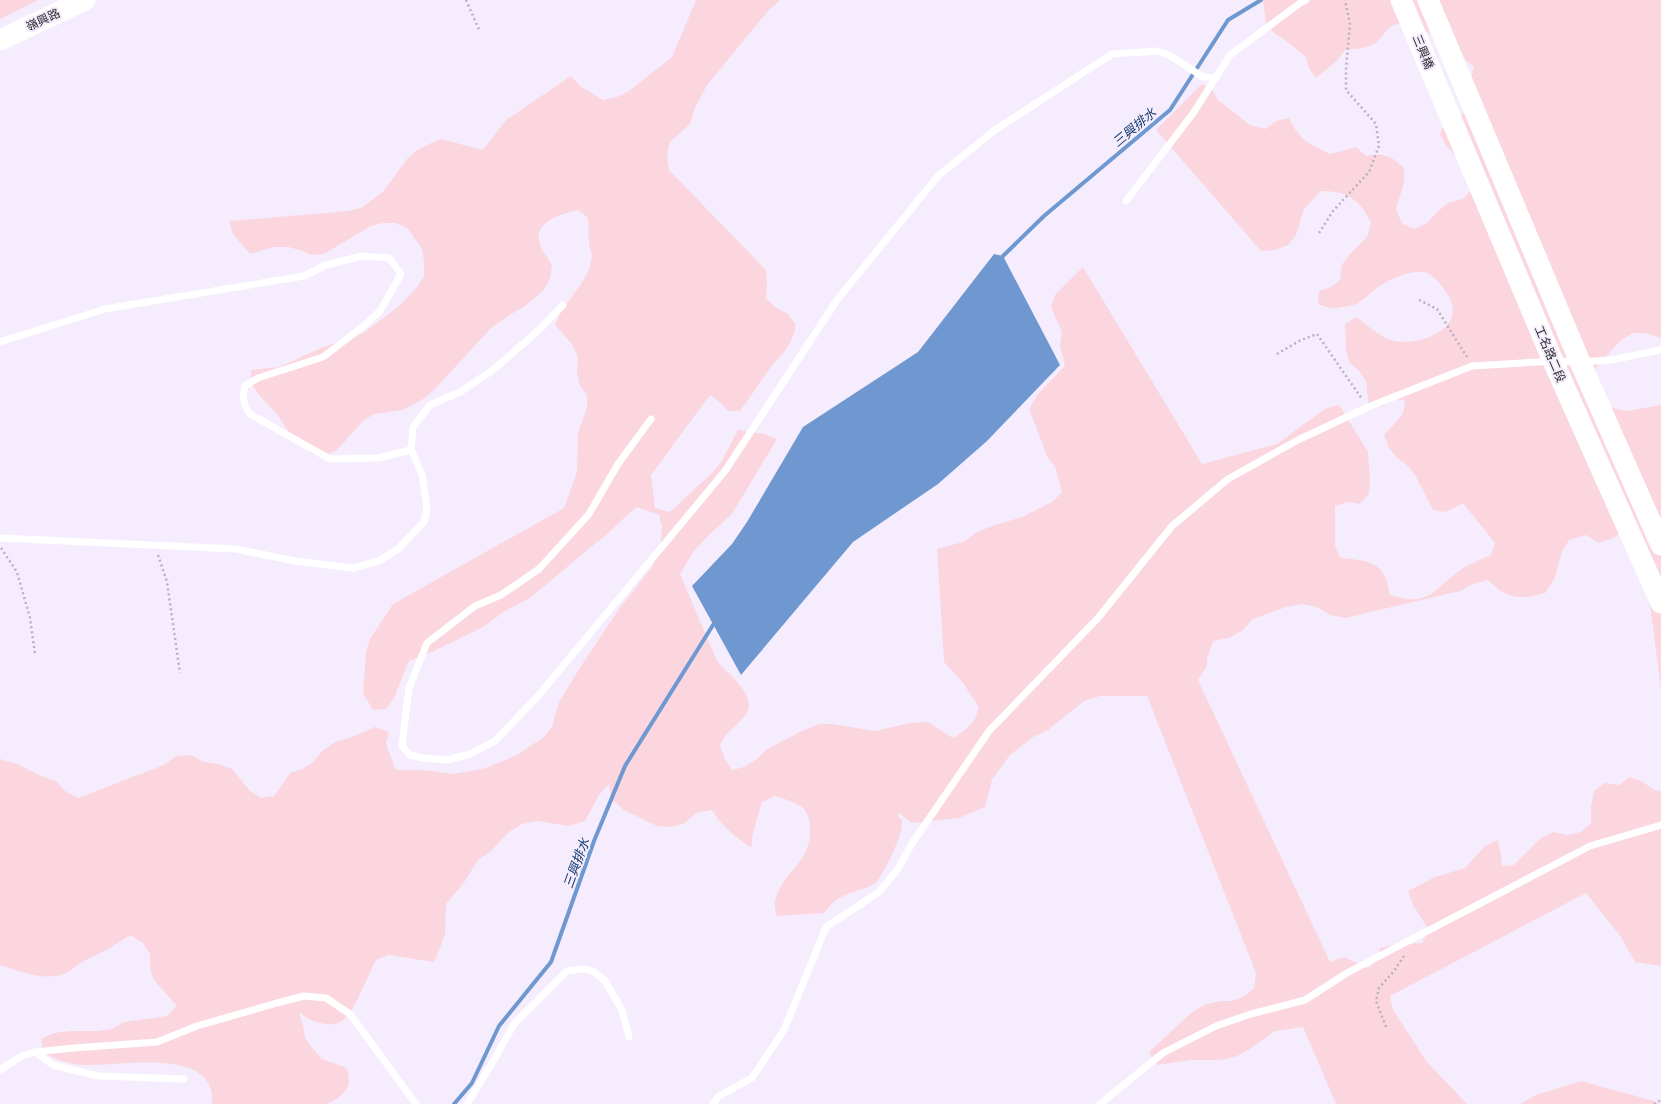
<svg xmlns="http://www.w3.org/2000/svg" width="1661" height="1104" font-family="'Sofia Sans Condensed','Noto Sans TC',sans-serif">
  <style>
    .green { fill: #fbd6df }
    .water { fill: #6f98d0 }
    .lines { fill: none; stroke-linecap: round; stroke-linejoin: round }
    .stream { stroke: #6f98d0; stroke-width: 4 }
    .path { stroke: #b8b1be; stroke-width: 2.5; stroke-dasharray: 2 3; stroke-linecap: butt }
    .service { stroke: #fff; stroke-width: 7 }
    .secondary { stroke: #fff; stroke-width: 21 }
    .labels { text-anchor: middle; stroke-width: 4; stroke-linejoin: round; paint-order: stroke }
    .street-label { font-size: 12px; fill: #2c292f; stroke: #f5edfd }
    .water-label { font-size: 13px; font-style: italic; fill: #0f386b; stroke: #f5edfd }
  </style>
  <rect width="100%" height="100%" fill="#f5edfd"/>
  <g class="green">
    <path d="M0,0H38L0,19Z"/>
    <path d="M696,0H780L768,11L707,85L694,110L690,124L670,142L667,156L669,170L766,270L767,284L766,298L775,307L788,314L796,325C791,348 784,351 771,367C760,382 751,397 740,411H728L720,402L710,395L651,475L655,508L670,512L713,472L721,462L738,430L764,434L777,439L732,514L712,532L694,551L680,574L717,661C728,674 761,697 744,717C734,728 728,730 720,745L724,757L732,770L744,767L757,759L767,749L804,730L819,724H832L875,731L910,723L928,722L953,738C968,728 974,725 979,707L963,683L944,662L937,549L963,542L976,533L989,527L1022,517L1052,502L1062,492L1055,467L1047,456L1029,409L1038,394L1065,366L1060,345L1062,332L1056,319L1051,306L1055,295L1083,267L1202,464L1277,444L1315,416L1327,408L1339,405L1368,452L1370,480L1369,494L1360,504L1348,502L1335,506V546L1341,558C1371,561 1385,562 1390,595C1431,608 1434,588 1463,568C1472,563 1482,559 1491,555L1495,543L1463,503L1446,512L1433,510L1415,475L1407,465L1397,458L1389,448L1384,435L1403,414L1405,401L1393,398L1383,406L1369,408L1366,381L1359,371L1349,362L1346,350L1345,324L1356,317C1368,325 1378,336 1391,340C1416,348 1467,330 1449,297C1444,289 1436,276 1427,273C1412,268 1390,280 1378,287C1371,292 1364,300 1356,304C1350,306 1336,309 1329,308C1326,307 1322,305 1318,304L1319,291L1331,287L1340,280L1341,266L1349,255L1367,237L1371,223C1360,200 1348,191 1321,191L1304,209L1296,235L1288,245L1275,250L1261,251L1156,130L1202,84L1211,88L1218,100L1250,125L1265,129L1276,121L1289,118C1300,141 1308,143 1330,154L1356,147L1366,156C1384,153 1390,155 1404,168V182L1396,210L1402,223L1414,229L1427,223L1437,212L1448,203L1463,199L1472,189L1464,164L1447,147L1440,134L1446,120L1459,116L1472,107L1470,81L1474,67C1458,54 1414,14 1392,26C1384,31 1380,41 1372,45C1365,49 1353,49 1345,50L1337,61L1316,78L1309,68L1305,56L1286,41L1274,33L1266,23L1263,0H1661V338L1646,333H1633L1621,340L1585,380L1584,396L1613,408L1627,411L1661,405V690L1643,549L1625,530L1613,538L1599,543L1586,535L1569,540L1562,552L1554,580L1545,593L1529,597H1515L1500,591L1488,580L1473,584L1460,591L1345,618L1330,615L1317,607L1302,604L1286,607L1253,619L1243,630L1229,638L1213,641L1207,659V666L1198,680L1330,962L1344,957L1368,968L1377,960L1380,948L1394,945L1422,943L1429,930L1413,905L1408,891L1435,877L1465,868L1485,846L1498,840L1501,854L1502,866L1514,865L1542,837L1554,832L1567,835L1581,832L1591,823V807L1594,791L1605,783L1619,785L1630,777L1643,782L1654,790L1661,791V966L1635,962L1621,937L1586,893L1390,996L1393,1010L1427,1062L1467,1104H1336L1303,1027L1275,1031L1250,1049L1235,1057L1220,1060H1190L1157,1065L1149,1052L1191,1013L1204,1005L1220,1001H1232L1245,996L1254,988L1256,973L1147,696H1100L1084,701L1048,730L1033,737L1010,755L992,780L985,807L959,818L912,823L899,813L897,815L902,820C902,825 902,830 900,835C897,844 881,881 874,884C852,895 839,892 824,913L776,916C776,912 774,906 775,901C779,882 795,870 804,855C811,842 814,820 803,808C796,802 784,799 775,796L762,802L753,833L751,848C735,836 722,827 712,810L696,813L685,823L671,827L657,826L624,810L611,799L609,784L599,795L585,821L569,826L537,821L522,824L509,832L490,852L478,860L463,884L446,904L445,935L434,962L388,955L376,960C367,976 355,1014 340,1022C332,1027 317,1023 309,1019C306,1018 302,1014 299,1012L303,1024L305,1038L313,1049L322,1059L347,1068C348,1072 349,1078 349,1082C347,1093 336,1101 326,1104H212C217,1045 119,1067 83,1065C69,1064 55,1060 43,1052L41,1039L54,1033L70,1031H97L112,1029L124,1022L167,1016L177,1006L153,979L150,967V954L143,943L130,935C115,946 100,953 84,961C76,965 70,973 60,975C40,980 19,971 0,965V759L17,764L43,777L56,781L65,791L78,798L164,765L176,756L191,755L204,762L219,764L232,769L250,791L261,798L274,796L290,773L302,769L313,762L322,751L335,742L349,738L375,727L389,732L386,744L396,770H423L454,774L483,769L517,755L544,737L552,727L559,702L581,666L619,609L652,567L661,542L662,527L659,515L637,507C622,518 612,532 597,542L530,598L505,611L483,627L434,651L409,661L394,698L386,709L373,710L363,693L366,651L370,639L393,604L564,508L577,472L578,432L587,408V395L579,384L577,371L578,357L572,344L555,325L560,313L583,281L589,269L592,256L589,245L588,218L578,210C563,214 536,220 539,240C540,249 548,258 552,265L550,279L543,291L524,307L513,313L491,328L436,388L425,398L403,410L374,414L363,421L337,450L324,456L312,454L292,437L277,414L260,396L251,384V370L279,367L321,348L363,333L398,307L417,287L424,276V262L422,249L415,239L407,228L395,223H382L371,226L324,254L311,255L300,250L288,247H274L250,254L233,234L229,221L348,211L361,208L383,192L407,159L417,150L429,144L441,139L483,150L506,120L571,76L580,86L603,100L617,97L629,91L672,57Z"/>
    <path d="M1581,1081L1654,1101L1659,1104H1520L1536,1095Z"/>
  </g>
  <path class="water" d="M994,254L1003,256L1060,365L987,441L938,484L853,542L741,675L692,586L732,544L747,522L803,427L918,352Z"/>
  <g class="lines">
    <g class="stream">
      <path d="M1003,256L1044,216L1170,110L1228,20L1261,0"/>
      <path d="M454,1104L472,1083L499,1026L551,962L594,841L625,766L713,625"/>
    </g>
    <g class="path">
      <path d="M466,0L480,32"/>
      <path d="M1319,233L1333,211L1369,172L1379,146L1376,124L1346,90V69L1350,24L1345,0"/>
      <path d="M1419,300L1437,309L1467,357"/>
      <path d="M1277,354L1299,341L1317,334L1362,399"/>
      <path d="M1,548L17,572L30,618L35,654"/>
      <path d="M158,555L167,582L180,673"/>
      <path d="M1386,1027L1376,1001L1379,988L1394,971L1404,956"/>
      <path d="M1654,1104L1661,1100"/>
    </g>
    <g class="service">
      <path d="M1126,201L1194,112L1230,55L1300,3L1306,0"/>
      <path d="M0,342L105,309L304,276L326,265L362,256L389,258L401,274L380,311L365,325L323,357L258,378L245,386C242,397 243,404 250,414L330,459L378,458L411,450"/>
      <path d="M651,419L618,464L589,514L539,569L501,595L475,606L427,643L409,688L402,746L410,755L423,758L447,760L470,754L495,741L538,696L725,471L837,300L938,176L995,130L1112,54L1158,51L1171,56L1203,77L1216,78"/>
      <path d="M0,538L236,549L295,561L353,568L379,561L398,549L424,522L427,508L422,474L411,450L413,427L430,405L460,392L493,370L539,330L563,305"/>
      <path d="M35,1052L53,1065L98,1076L184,1079"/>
      <path d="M0,1070L22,1056L35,1052L74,1048L157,1042L197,1026L277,1003L304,996L326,998L350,1014L416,1104"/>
      <path d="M467,1104L491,1065L514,1024L567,971L583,969L593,971L605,981L622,1010L629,1037"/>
      <path d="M713,1104L719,1096L752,1078L784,1030L826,927L879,892L898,869L911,845L989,731L1098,618L1172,526L1228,479L1298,440L1368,407L1472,366L1553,361L1580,362L1611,360L1661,350"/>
      <path d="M1100,1104L1163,1053L1216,1026L1251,1014L1305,1000L1347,973L1590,846L1661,825"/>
    </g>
    <g class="secondary">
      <path d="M1401,0L1553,361L1661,603"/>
      <path d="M1428,0L1580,362L1661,545"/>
      <path d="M0,40L85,0"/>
    </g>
  </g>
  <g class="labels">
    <g class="street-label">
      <text transform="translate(43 20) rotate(-25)" y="4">嶺興路</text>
      <text transform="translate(1423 52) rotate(68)" y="4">三興橋</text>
      <text transform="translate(1550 354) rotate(67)" y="4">工名路二段</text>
    </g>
    <g class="water-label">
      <text transform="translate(1134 127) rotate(-40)" y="5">三興排水</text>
      <text transform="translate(576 863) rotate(-70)" y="5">三興排水</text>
    </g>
  </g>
</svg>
